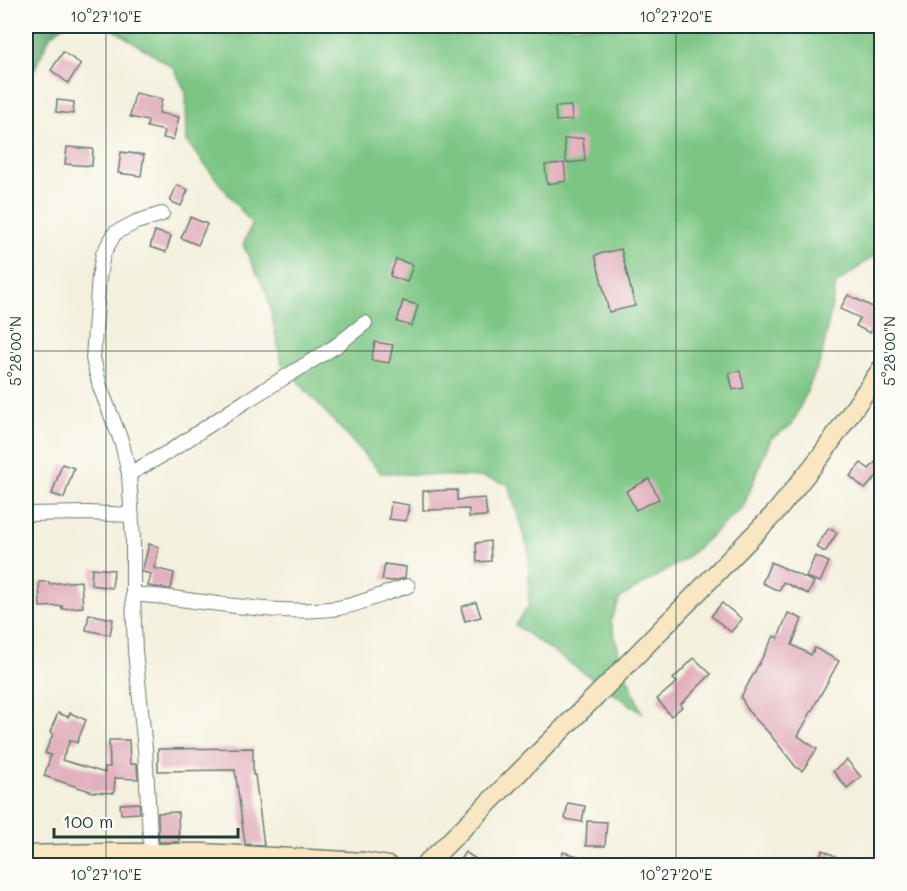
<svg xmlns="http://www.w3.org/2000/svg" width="907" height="891" font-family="Mali,sans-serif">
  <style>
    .green { fill: #7cc684; stroke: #4e825c; stroke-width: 1.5 }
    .forest { fill: #65ab72; stroke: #427453; stroke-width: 1.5 }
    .building { fill: #e2b0be }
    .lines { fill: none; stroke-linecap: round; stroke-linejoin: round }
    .street-casing { stroke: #6a7c70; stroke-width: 16 }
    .secondary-casing { stroke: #6a7c70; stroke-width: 21 }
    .street { stroke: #fff; stroke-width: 14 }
    .secondary { stroke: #f9e7c3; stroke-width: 18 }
    .ticks { fill: none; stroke: #1f3d34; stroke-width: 1.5; stroke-opacity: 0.45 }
    .neatline { fill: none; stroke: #1f3d34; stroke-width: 2 }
    .ticks-label { font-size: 15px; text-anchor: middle; fill: #1f3d34 }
  </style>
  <rect width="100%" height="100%" fill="#fdfcf7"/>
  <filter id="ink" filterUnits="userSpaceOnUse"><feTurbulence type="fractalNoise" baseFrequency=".0167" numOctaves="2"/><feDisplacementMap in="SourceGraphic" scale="12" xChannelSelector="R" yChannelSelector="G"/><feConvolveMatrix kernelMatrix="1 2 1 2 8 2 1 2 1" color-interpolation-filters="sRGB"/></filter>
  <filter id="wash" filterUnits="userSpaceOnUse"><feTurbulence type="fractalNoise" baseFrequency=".008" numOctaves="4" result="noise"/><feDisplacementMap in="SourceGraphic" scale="24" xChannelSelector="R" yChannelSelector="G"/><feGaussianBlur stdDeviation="1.35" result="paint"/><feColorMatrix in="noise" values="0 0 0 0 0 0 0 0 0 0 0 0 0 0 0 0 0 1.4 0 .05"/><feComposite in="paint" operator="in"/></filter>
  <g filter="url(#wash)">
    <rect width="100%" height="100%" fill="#f4f0de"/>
    <path class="green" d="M108,26H881V242L875,255L836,284L821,359L792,425L771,438L743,507L684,560L620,598L611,621L623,667L642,713L515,625L529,605V552L508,484L483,477L381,473L282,364L267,294L243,245L252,224L187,142L186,92L173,67Z"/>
    <path class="forest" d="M26,26H63L50,36L26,88Z"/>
    <g id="blocks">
      <g class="building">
        <path d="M63,52L81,64L68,83L51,70Z"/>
        <path d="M135,93L162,99L159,113L179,117L173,140L163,138L165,131L147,127L148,121L130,117Z"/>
        <path d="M57,100L74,102L73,114L56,112Z"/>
        <path d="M571,106L572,120L556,121L555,107Z"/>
        <path d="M583,138L585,161L566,163L564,139Z"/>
        <path d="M67,147L93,149L92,166L65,164Z"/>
        <path d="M121,152L144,155L141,176L118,173Z"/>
        <path d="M564,163L566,181L547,184L545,165Z"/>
        <path d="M177,185L188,190L181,206L170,201Z"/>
        <path d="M190,217L207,224L198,245L181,238Z"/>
        <path d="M155,231L171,236L166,252L150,247Z"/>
        <path d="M621,249L635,306L609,312L595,255Z"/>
        <path d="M396,259L413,265L407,282L390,276Z"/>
        <path d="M848,295L881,311L870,333L856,326L860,318L840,309Z"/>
        <path d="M403,301L418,305L412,326L397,322Z"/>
        <path d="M375,342L393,345L389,363L371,360Z"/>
        <path d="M740,371L744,388L733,390L729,373Z"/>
        <path d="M882,455V470L865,489L850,476L861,463L869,469Z"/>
        <path d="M62,464L74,468L64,498L52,494Z"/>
        <path d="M649,479L659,499L636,510L626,491Z"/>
        <path d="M457,490V500L485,498L487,516L469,517V509L423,510V491Z"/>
        <path d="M391,502L409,505L406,521L389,519Z"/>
        <path d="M829,528L837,533L825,552L816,547Z"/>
        <path d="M490,541L491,561L477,562L476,543Z"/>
        <path d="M149,544L159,547L154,568L174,573L171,589L148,586L151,574L142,572Z"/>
        <path d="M815,556L829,562L820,582L806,577Z"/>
        <path d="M771,562L814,582L808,594L783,582L779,591L762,583Z"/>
        <path d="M385,564L406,567L405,578L393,581L382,580Z"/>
        <path d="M92,568L114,570L112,588L91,585Z"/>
        <path d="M81,581L83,607L62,609V606L40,607L39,582H49V584Z"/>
        <path d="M476,602L481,617L465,621L461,607Z"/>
        <path d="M722,603L742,619L731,632L711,616Z"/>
        <path d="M788,613L802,619L792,645L811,655L815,648L839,661L798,736L817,749L802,771L796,767L769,733L748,711L741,697L774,636L778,638Z"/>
        <path d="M89,614L113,619L110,635L86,630Z"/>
        <path d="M694,658L711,674L680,705L682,707L671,716L657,699L677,682L673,679Z"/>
        <path d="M58,713L68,717L70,713L86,720L77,743L70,740L62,760L105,773V767H110L109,740H129L130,764H137L138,779L115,778L114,793L93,792L44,776L51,755L45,753L53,734L50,732Z"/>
        <path d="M253,748V775H255L264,845L245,844L235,770L158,771V749Z"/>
        <path d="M847,760L861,777L847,788L833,771Z"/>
        <path d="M139,803L140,813L121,814L120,804Z"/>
        <path d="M568,803L585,806L582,822L565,819Z"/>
        <path d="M178,812L179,842H159L158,813Z"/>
        <path d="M587,821L607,822L605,846H586Z"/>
        <path d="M823,850L837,857L833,866H815Z"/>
        <path d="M465,852L487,866H456Z"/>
        <path d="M563,852L582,857L579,866H560Z"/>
      </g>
    </g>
  </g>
  <g filter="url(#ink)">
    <use href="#blocks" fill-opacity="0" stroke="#6a7c70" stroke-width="1.5"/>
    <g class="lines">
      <g class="street-casing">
        <g id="street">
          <path d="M129,474L170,451L246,401L336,346L365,323"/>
          <path d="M26,514L88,513L131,515"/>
          <path d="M133,594C151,596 169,597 187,600C237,606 288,615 338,608C362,604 384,593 408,586"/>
          <path d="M151,853L145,749L135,651L133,594V539L129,474L122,443L100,387L93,358L99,277L103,254L115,233L136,222L162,214"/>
        </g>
      </g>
      <g class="secondary-casing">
        <g id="secondary">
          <path d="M26,855L101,853H203L365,862L389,866"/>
          <path d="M423,866L440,851L612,680L776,512L821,456L882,368"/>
        </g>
      </g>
      <use href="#street" class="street"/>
      <use href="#secondary" class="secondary"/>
    </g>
  </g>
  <path class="ticks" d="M106,26V866M676,26V866M26,351H882"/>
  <rect width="907" height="891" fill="none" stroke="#fdfcf7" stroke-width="66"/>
  <path d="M54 828v9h184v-9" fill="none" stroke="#1f3d34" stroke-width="3"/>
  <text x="63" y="828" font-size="18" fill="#1f3d34" stroke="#fdfcf7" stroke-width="4.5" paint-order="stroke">100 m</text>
  <rect x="33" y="33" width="841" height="825" class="neatline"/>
  <g class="ticks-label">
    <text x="106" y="22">10°27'10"E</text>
    <text x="676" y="22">10°27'20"E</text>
    <text transform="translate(16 351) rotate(-90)" y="5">5°28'00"N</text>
    <text transform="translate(890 351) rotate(-90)" y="5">5°28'00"N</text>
    <text x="106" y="880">10°27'10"E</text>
    <text x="676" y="880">10°27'20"E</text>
  </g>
</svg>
